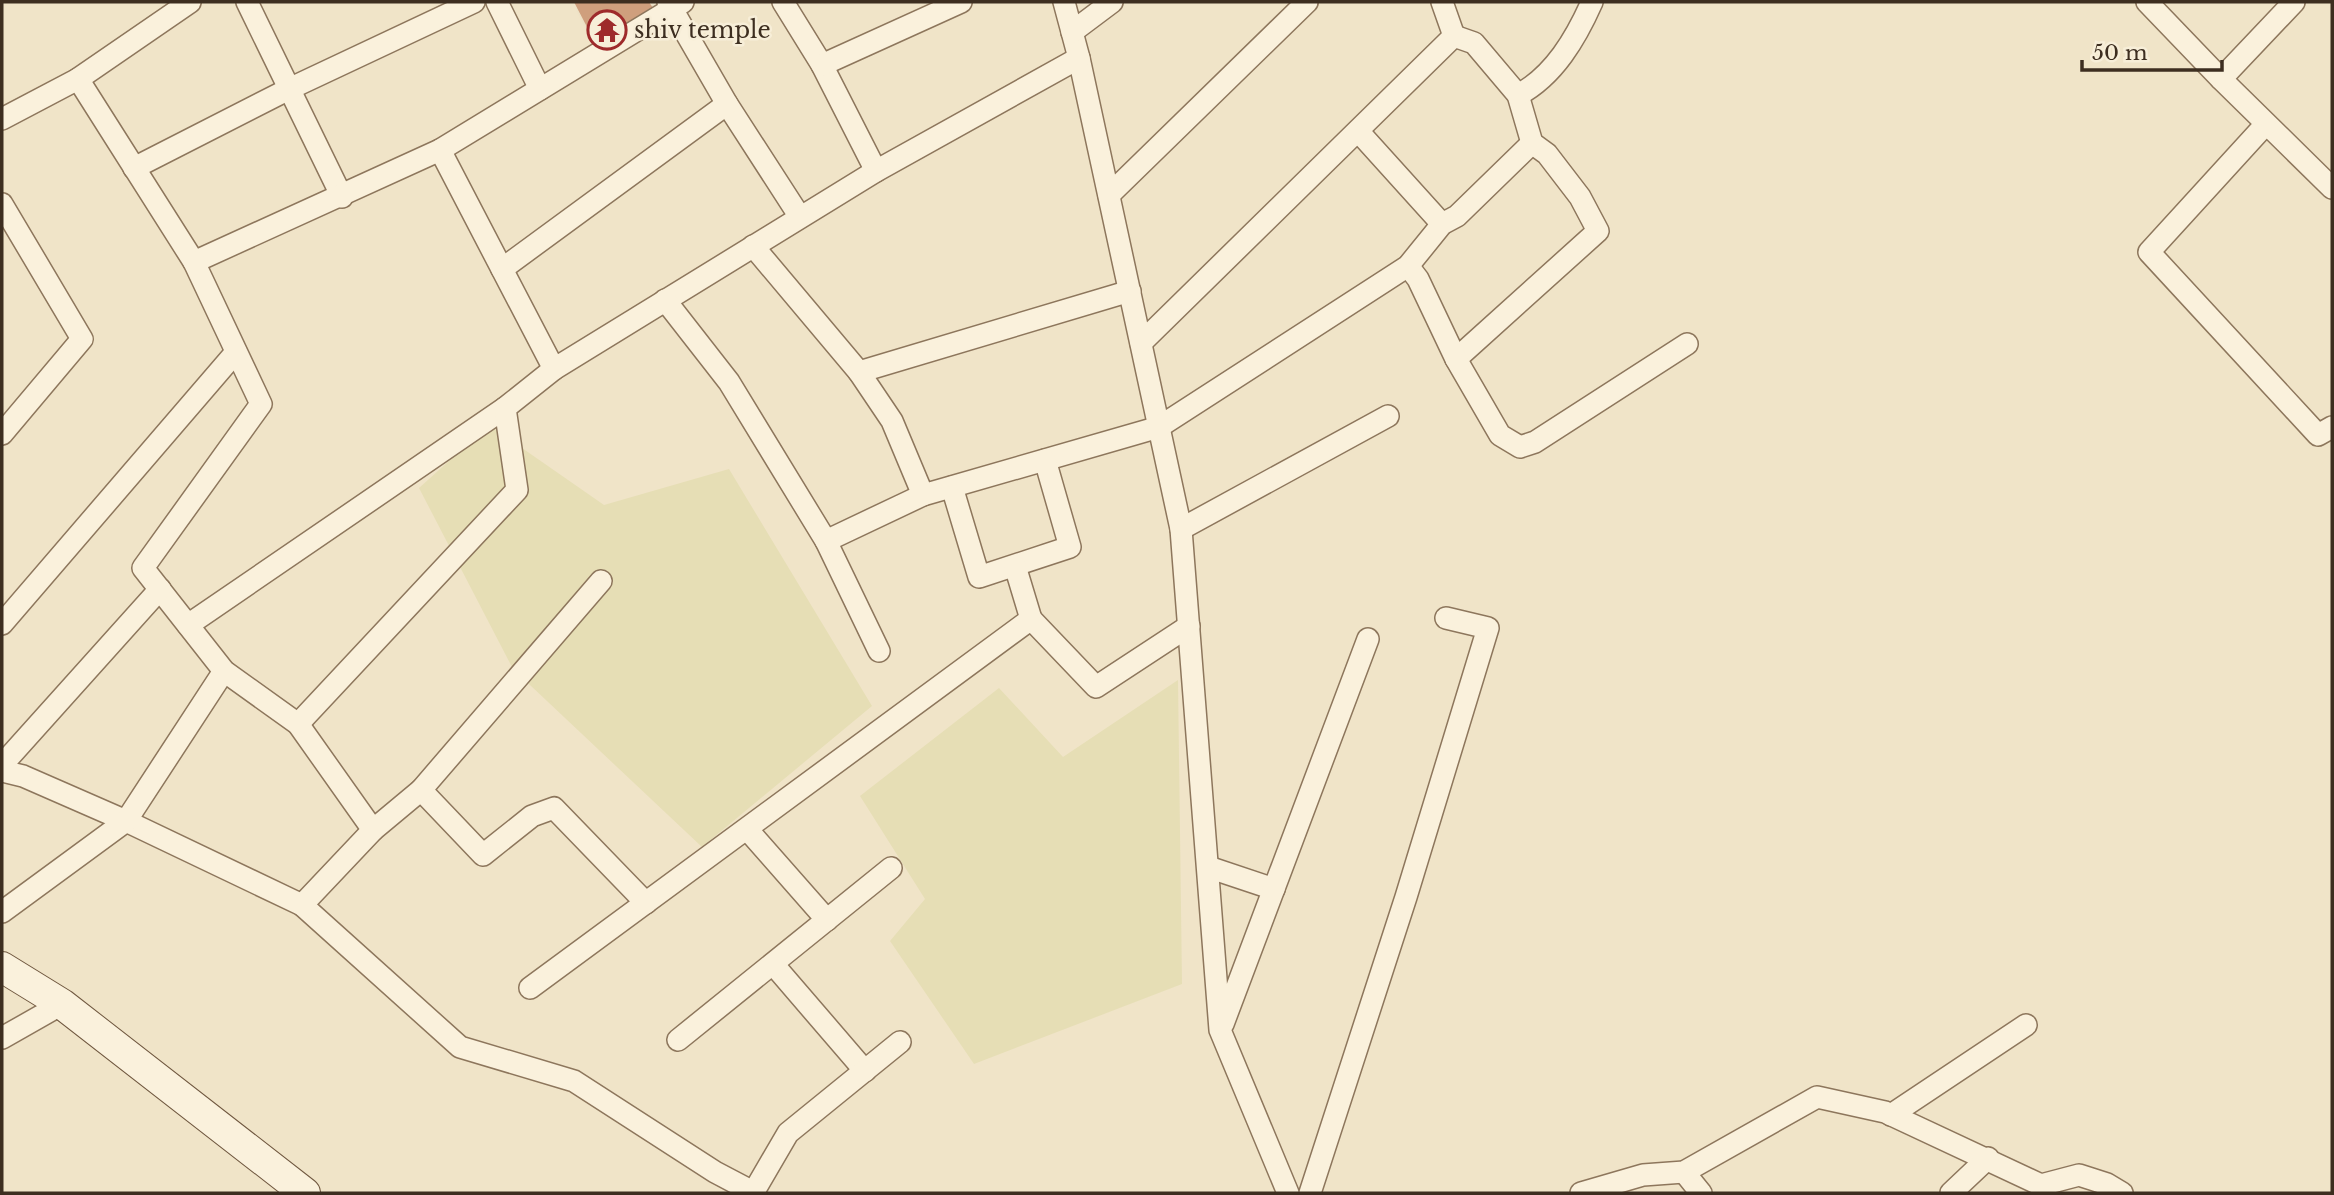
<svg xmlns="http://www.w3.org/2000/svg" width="2334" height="1195" font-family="'Libre Baskerville',serif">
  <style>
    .farmland { fill: #e6deb5 }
    .building { fill: #cf9f7d; filter: url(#shadow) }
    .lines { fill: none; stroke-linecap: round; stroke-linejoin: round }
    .street-casing { stroke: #8d765c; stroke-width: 24 }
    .secondary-casing { stroke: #6f573f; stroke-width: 32 }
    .street { stroke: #faf1dc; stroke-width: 21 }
    .secondary { stroke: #faf1dc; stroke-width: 30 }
    .labels { text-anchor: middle; stroke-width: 5; stroke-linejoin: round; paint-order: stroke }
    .poi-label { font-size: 23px; fill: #3d2e20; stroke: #f7eed8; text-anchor: start }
  </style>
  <defs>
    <filter id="shadow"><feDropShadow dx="6" dy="6" stdDeviation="2" flood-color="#0004"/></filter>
  </defs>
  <rect width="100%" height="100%" fill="#f0e4c8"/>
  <g class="farmland">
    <path d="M489,425L604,505L729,469L872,706L702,847L513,669L419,488Z"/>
    <path d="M1178,680L1182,984L974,1064L890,941L925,899L860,796L999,688L1063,757Z"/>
  </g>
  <path class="building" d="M574,2H649L655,11L598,48Z"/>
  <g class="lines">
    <g class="street-casing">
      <g id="street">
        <path d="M247,2L342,197"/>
        <path d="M497,2L540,89"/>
        <path d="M668,2L727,104L800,217"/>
        <path d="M783,2L822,65L876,171"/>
        <path d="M1064,2L1079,58L1181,529L1220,1030L1288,1193"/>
        <path d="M2147,2L2221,79L2294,2"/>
        <path d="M1072,32L1112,2"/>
        <path d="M1454,36L1474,43L1518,95L1532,143L1547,154L1580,197L1598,231L1456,359"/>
        <path d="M822,65L961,2"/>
        <path d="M78,79L190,2"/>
        <path d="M2221,79L2332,188"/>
        <path d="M1518,95C1554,76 1576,38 1592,2"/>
        <path d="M2,119L78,79L194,262L440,150L683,2"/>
        <path d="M2265,125L2149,252L2318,435L2332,427"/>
        <path d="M1358,131L1442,224"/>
        <path d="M440,150L554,369L876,171L1079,58"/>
        <path d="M134,168L289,89L474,2"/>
        <path d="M1109,195L1307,2"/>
        <path d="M2,204L82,339L2,434"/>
        <path d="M753,246L859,372L1130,291"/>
        <path d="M194,262L261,404L143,568L224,671L298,724L373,830L302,905"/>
        <path d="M1408,266L1418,279L1456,359L1500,435L1520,447L1535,442L1687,344"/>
        <path d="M502,269L727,104"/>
        <path d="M665,300L729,382L826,541"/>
        <path d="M1141,343L1454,36L1442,2"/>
        <path d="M859,372L892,421L923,495L1159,427L1408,266L1442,224L1457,216L1532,143"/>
        <path d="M952,487L979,577L1070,547L1045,460"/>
        <path d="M1181,529L1388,416"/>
        <path d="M1015,566L1031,619"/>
        <path d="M2,624L236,352"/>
        <path d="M188,625L505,408"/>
        <path d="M879,651L826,541L923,495"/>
        <path d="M298,724L517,490L505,408L554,369"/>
        <path d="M2,765L160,589"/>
        <path d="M2,771L23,776L126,821L302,905L460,1047L574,1081L715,1172L755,1193"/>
        <path d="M421,790L483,855L532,816L554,808L646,903"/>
        <path d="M747,829L827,920"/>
        <path d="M373,830L421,790L601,581"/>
        <path d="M1208,867L1274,889"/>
        <path d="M2,912L126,821L224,671"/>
        <path d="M773,964L865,1071"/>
        <path d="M530,988L1031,619L1096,687L1189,626"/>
        <path d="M1223,1024L1368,639"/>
        <path d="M2,1038L62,1004"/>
        <path d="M678,1040L891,868"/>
        <path d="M1891,1115L2026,1025"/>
        <path d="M1684,1172L1701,1193"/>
        <path d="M753,1193L788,1133L900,1042"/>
        <path d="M1310,1193L1406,897L1488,628L1446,618"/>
        <path d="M1581,1193L1643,1175L1684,1172L1817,1097L1885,1112L2041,1185L2079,1175L2107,1184L2122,1193"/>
        <path d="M1951,1193L1988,1158"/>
      </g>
    </g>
    <g class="secondary-casing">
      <path id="secondary" d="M2,967L62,1004L305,1193"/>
    </g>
    <use href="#street" class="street"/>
    <use href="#secondary" class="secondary"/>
  </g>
  <defs>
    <g id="temple-ring" transform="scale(2.0125)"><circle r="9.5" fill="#f7eed8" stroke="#9e2a2b" stroke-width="1.5"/><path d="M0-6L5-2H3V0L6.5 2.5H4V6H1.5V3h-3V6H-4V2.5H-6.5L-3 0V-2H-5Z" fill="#9e2a2b"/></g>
  </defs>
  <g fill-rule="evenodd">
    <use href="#temple-ring" x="607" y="30"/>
  </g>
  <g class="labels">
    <g class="poi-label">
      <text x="634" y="38">shiv temple</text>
    </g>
  </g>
  <rect width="2334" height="1195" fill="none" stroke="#3d2e20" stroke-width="7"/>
  <path d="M2082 60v10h140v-10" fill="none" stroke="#3d2e20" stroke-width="3.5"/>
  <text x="2092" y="60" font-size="21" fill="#3d2e20" stroke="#f7eed8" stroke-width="5" paint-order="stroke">50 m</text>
</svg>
